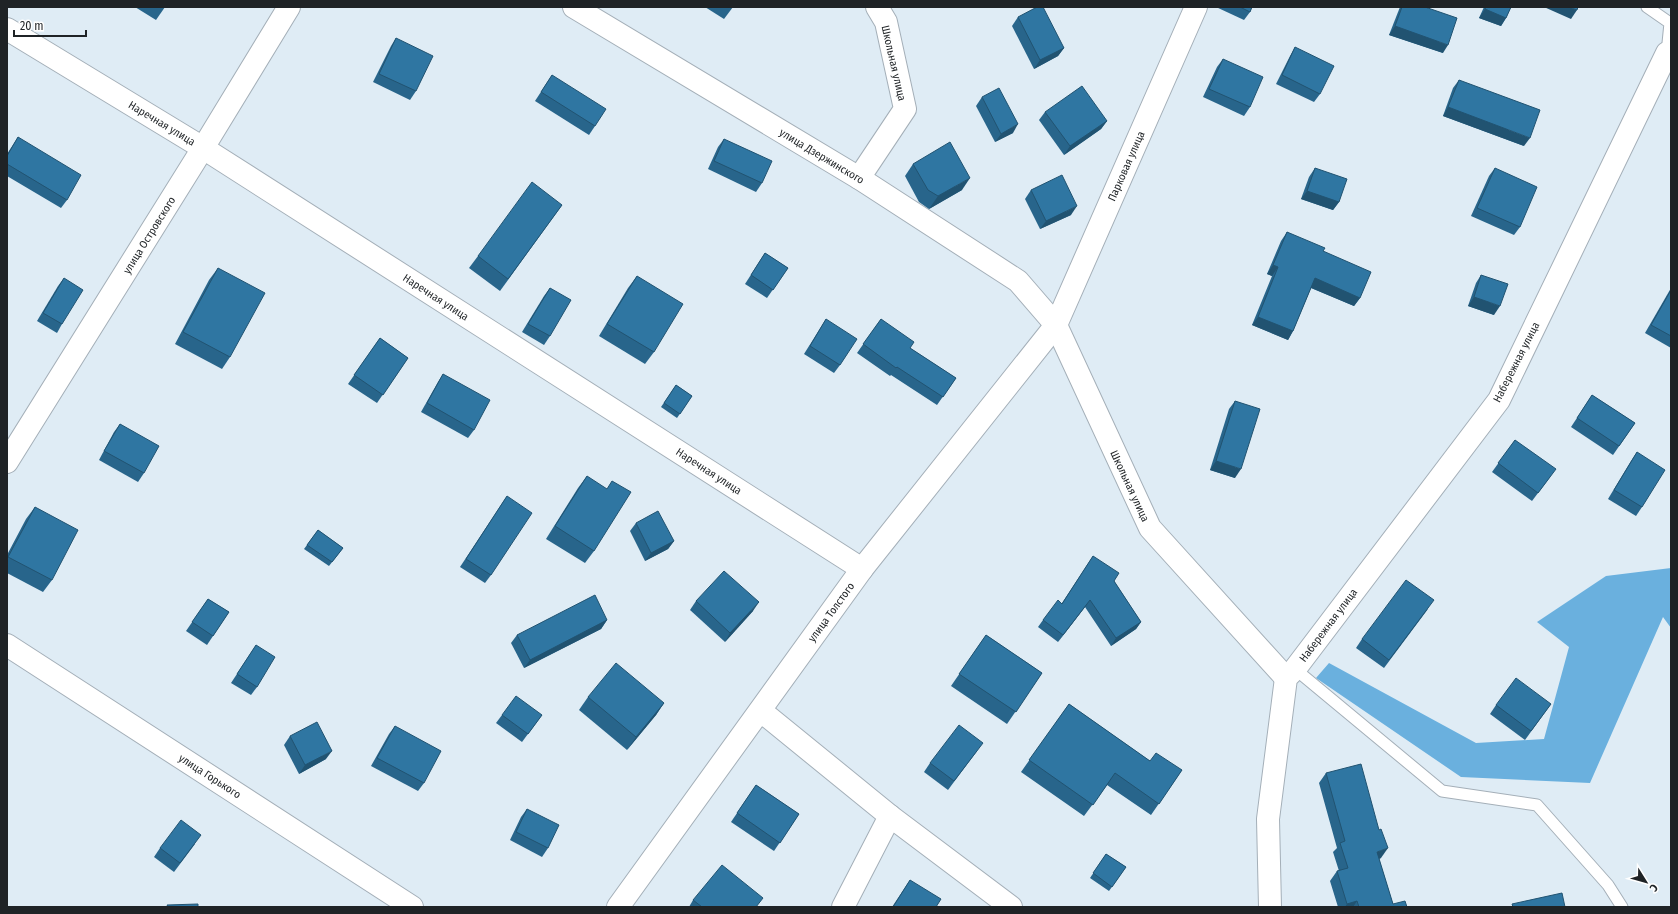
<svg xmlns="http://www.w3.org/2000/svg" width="1678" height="914" font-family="'Fira Sans Condensed',sans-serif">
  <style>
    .forest { fill: #6ab0de }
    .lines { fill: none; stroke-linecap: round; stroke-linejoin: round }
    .service-casing { stroke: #a4afb8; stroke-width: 13 }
    .minor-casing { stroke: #a4afb8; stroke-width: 24 }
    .tertiary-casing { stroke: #a4afb8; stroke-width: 24 }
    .service { stroke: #fff; stroke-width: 11 }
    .minor { stroke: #fff; stroke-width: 22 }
    .tertiary { stroke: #fff; stroke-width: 22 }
    .wall { fill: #28658b }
    .shaded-wall { fill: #215371 }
    .building { fill: #2f76a2; stroke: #215371 }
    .labels { text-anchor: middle; stroke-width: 3; stroke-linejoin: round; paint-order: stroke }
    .street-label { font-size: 11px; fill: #1f2326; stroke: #fff }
  </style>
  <rect width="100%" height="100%" fill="#dfecf5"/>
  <path class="forest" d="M1671,568V628L1663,617L1590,783L1461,777L1316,678L1329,663L1476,743L1544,739L1569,647L1537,622L1606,576Z"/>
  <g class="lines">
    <g class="service-casing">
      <g id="service">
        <path d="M1647,7L1670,23L1667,53"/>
        <path d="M1295,669L1442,791L1537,805L1608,885L1622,907"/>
      </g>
    </g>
    <g class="minor-casing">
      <g id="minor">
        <path d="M7,29L203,148L862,569"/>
        <path d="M859,178L905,109L886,22L877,7"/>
        <path d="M7,462L203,148L289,7"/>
        <path d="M7,645L412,907"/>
        <path d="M761,711L890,816L1011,907"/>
        <path d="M618,907L862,569L1056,325L1196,7"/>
        <path d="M843,907L890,816"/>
        <path d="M1270,907L1268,819L1286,678L1295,669L1499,400L1667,53"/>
      </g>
    </g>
    <g class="tertiary-casing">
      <path id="tertiary" d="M574,7L859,178L1018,281L1056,325L1150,528L1286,678"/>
    </g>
    <use href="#service" class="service"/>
    <use href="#minor" class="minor"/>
    <use href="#tertiary" class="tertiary"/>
  </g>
  <g class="wall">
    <path d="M135,7H165L156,20Z"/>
    <path d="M705,7H733L724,19Z"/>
    <path d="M1216,7H1252L1250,12L1244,20Z"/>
    <path d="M1400,7H1425L1443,53L1389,35Z"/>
    <path d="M1484,7H1511L1506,18L1501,26L1479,18Z"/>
    <path d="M1018,17L1064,48L1058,56L1034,69L1012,26Z"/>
    <path d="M396,38L416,91L410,100L373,82L391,46Z"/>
    <path d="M1295,47L1320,94L1314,102L1276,84L1290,56Z"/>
    <path d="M1223,59L1250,107L1244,116L1203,97L1217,67Z"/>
    <path d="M552,75L595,126L589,135L535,101Z"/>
    <path d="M1459,80L1524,146L1443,116L1453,88Z"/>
    <path d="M982,97L1013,133L995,142L976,106Z"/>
    <path d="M1045,112L1107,121L1101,129L1064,155L1039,120Z"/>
    <path d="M18,137L67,200L61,208L7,176V154Z"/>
    <path d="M724,139L762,183L756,192L708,169L718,147Z"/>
    <path d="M913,164L962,190L929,209L919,202L905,176Z"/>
    <path d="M1315,168L1339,202L1333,210L1301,199L1309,177Z"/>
    <path d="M1495,168L1520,227L1514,235L1471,216L1489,176Z"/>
    <path d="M1031,190L1071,215L1040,229L1025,199Z"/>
    <path d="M562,205L500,291L469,268L478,256Z"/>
    <path d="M1287,232L1323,251L1360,298L1354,306L1311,288L1293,331L1288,340L1252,325L1272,276L1267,274L1281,241Z"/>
    <path d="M765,253L788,268L767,298L745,284Z"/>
    <path d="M218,268L230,357L222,369L175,344L209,280Z"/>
    <path d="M1481,275L1494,315L1468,306L1476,283Z"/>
    <path d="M637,276L654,352L645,364L599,336L628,288Z"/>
    <path d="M64,278L62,324L57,333L37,321L58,286Z"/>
    <path d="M550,288V336L544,345L522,332L544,296Z"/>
    <path d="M1671,288V348L1645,333Z"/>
    <path d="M826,319L840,365L834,373L804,354Z"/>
    <path d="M881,319L910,348L956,378L937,405L891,375L890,376L857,353Z"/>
    <path d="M380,338L408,358L377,403L348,384Z"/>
    <path d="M443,374L474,430L468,438L421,412L438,382Z"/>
    <path d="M676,385L692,396L677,418L661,407Z"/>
    <path d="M1592,395L1635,423L1613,455L1571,427Z"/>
    <path d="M1235,401V478L1210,470L1229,409Z"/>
    <path d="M120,424L144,473L138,482L99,460L114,432Z"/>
    <path d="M1515,440L1550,477L1532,501L1492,472Z"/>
    <path d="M1637,452L1642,507L1636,516L1608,499L1631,461Z"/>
    <path d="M587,476L594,551L585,563L546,539L578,488Z"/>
    <path d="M507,496L491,575L485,583L460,567Z"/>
    <path d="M35,507L52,580L43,592L7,573V555L26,519Z"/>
    <path d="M636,523L674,541L668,549L645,561L630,531Z"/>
    <path d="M318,530L343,548L329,566L304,549Z"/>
    <path d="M1093,556L1114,581L1141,622L1136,629L1111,646L1085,607L1058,642L1038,627L1043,620L1062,603Z"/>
    <path d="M208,599L229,612L207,645L186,631Z"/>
    <path d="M696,601L753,611L725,642L690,610Z"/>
    <path d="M1428,609L1384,668L1356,648L1362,639Z"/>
    <path d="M607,620L601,629L524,668L511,643L517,635Z"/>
    <path d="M986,635L1042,673L1007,724L951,686Z"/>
    <path d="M256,645L257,687L251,695L231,683Z"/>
    <path d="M588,697L664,703L656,715L627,750L579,710Z"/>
    <path d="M1069,704L1150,761L1182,770L1151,815L1107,785L1084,816L1021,772Z"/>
    <path d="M1551,704L1525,740L1490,714L1496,705Z"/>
    <path d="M502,715H542L522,742L496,723Z"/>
    <path d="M395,726L424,783L418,791L371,766L389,734Z"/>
    <path d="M290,736L326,759L299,774L284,745Z"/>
    <path d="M977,751L948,790L924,772L930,763Z"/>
    <path d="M1326,773L1381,858L1379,859L1393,904L1407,907H1338L1330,881L1337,871H1339L1333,852L1337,848L1319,783Z"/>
    <path d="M756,785L799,814L774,851L731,822Z"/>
    <path d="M527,809L548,848L542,857L510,840L521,817Z"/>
    <path d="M195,844L174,872L154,857L160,848Z"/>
    <path d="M1106,854L1126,867L1109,891L1090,878Z"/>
    <path d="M910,880L936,907H892Z"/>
    <path d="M693,900L757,907H689Z"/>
  </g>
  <g class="shaded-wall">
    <path d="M1544,7H1569L1577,10L1571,19Z"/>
    <path d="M1485,9L1506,18L1501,26L1479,18Z"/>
    <path d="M1395,26L1448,45L1443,53L1389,35Z"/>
    <path d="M1064,48L1058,56L1034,69L1040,60Z"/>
    <path d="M1448,107L1530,138L1524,146L1443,116Z"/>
    <path d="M1107,121L1101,129L1064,155L1070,146Z"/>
    <path d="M1018,124L1013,133L995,142L1001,134Z"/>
    <path d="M970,178L962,190L929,209L938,196Z"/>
    <path d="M1307,191L1339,202L1333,210L1301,199Z"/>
    <path d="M1077,206L1071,215L1040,229L1046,221Z"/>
    <path d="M1273,265L1278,267L1272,276L1267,274Z"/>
    <path d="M1315,278L1360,298L1354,306L1309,287Z"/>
    <path d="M1474,297L1500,306L1494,315L1468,306Z"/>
    <path d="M1258,317L1293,331L1288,340L1252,325Z"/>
    <path d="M1216,461L1241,469L1235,478L1210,470Z"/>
    <path d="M674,541L668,549L645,561L651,553Z"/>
    <path d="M1090,600L1085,607L1058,642L1063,635Z"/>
    <path d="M759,602L753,611L725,642L730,633Z"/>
    <path d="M607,620L601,629L524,668L530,660Z"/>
    <path d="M1141,622L1136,629L1111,646L1116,638Z"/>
    <path d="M664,703L656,715L627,750L636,737Z"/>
    <path d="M332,751L326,759L299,774L305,765Z"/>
    <path d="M1388,848L1381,858L1370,862L1377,852Z"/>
    <path d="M1357,901L1353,907H1345L1347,904Z"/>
  </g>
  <g class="building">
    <path d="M1037,7H1043L1064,48L1040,60L1018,17Z"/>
    <path d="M1240,7H1252L1250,12Z"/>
    <path d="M1402,7H1425L1457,18L1448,45L1395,26Z"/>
    <path d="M1486,7H1511L1506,18L1485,9Z"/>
    <path d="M1569,7H1578L1577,10Z"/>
    <path d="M396,38L433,56L416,91L379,74Z"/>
    <path d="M1295,47L1334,66L1320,94L1282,75Z"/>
    <path d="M1223,59L1263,77L1250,107L1209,89Z"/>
    <path d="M552,75L606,109L595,126L541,92Z"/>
    <path d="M1459,80L1540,110L1530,138L1448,107Z"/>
    <path d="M1082,86L1107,121L1070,146L1045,112Z"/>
    <path d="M999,88L1018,124L1001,134L982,97Z"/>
    <path d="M18,137L81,175L67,200L7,164V156Z"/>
    <path d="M724,139L772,161L762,183L714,161Z"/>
    <path d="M950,142L970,178L938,196L928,190L913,164Z"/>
    <path d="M1315,168L1347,179L1339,202L1307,191Z"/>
    <path d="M1495,168L1537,187L1520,227L1477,208Z"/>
    <path d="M1062,175L1077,206L1046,221L1031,190Z"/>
    <path d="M532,182L562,205L508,279L478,256Z"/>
    <path d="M1287,232L1325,248L1323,251L1371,272L1360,298L1315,278L1293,331L1258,317L1278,267L1273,265Z"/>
    <path d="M765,253L788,268L773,290L751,275Z"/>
    <path d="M218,268L265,293L230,357L183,332Z"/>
    <path d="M1481,275L1508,284L1500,306L1474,297Z"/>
    <path d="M637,276L683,304L654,352L607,324Z"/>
    <path d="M64,278L83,290L62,324L43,313Z"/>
    <path d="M550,288L571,300L550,336L528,324Z"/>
    <path d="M1671,290V336L1651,325Z"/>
    <path d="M826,319L857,339L840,365L810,346Z"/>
    <path d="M881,319L914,342L910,348L956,378L943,397L897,367L896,368L863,344Z"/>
    <path d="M380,338L408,358L383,395L354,375Z"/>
    <path d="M443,374L490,400L474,430L427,403Z"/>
    <path d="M676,385L692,396L680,414L664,403Z"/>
    <path d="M1592,395L1635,423L1619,446L1577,418Z"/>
    <path d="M1235,401L1260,409L1241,469L1216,461Z"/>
    <path d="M120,424L159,446L144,473L104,451Z"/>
    <path d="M1515,440L1556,469L1538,493L1498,463Z"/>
    <path d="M1637,452L1665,470L1642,507L1614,490Z"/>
    <path d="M587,476L607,489L612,481L631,492L594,551L555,526Z"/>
    <path d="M507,496L532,513L491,575L466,559Z"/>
    <path d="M35,507L78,530L52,580L8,557Z"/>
    <path d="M658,511L674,541L651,553L636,523Z"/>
    <path d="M318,530L343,548L332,562L307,545Z"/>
    <path d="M1093,556L1119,573L1114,581L1141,622L1116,638L1090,600L1063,635L1043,620L1058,600L1062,604Z"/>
    <path d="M724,571L759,602L730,633L696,601Z"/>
    <path d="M1406,580L1434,600L1389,660L1362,639Z"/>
    <path d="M595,595L607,620L530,660L517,635Z"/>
    <path d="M208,599L229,612L213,636L192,622Z"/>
    <path d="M986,635L1042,673L1016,712L959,674Z"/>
    <path d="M256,645L275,657L257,687L237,674Z"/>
    <path d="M616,663L664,703L636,737L588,697Z"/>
    <path d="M1516,678L1551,704L1531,731L1496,705Z"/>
    <path d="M516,696L542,715L528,734L502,715Z"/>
    <path d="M1069,704L1150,761L1156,753L1182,770L1159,804L1115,773L1093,805L1029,760Z"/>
    <path d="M317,722L332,751L305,765L290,736Z"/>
    <path d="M959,725L983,743L954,781L930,763Z"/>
    <path d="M395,726L441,751L424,783L377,758Z"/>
    <path d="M1361,764L1379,830L1381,829L1388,848L1377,852L1393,904L1405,901L1407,907H1359L1357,901L1347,904L1337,871L1348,868L1340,843L1345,841L1326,773Z"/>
    <path d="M756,785L799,814L780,843L737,813Z"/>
    <path d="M527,809L559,825L548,848L516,832Z"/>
    <path d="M181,820L201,835L180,863L160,848Z"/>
    <path d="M1106,854L1126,867L1112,887L1093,873Z"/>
    <path d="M722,865L763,898L756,907H702L693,900Z"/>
    <path d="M910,880L941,899L936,907H893Z"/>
    <path d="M1562,893L1565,907H1513L1512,904Z"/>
    <path d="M198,904V907H168L167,905Z"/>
  </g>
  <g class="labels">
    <g class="street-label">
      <text transform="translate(894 63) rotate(77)" y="4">Школьная улица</text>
      <text transform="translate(162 123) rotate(31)" y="4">Наречная улица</text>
      <text transform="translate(822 156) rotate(31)" y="4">улица Дзержинского</text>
      <text transform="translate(1126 166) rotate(-66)" y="4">Парковая улица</text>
      <text transform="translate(149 235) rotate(-58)" y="4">улица Островского</text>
      <text transform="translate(436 297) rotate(33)" y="4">Наречная улица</text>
      <text transform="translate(1516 362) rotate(-63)" y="4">Набережная улица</text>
      <text transform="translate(709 471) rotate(33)" y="4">Наречная улица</text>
      <text transform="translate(1130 486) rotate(65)" y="4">Школьная улица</text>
      <text transform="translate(831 612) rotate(-54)" y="4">улица Толстого</text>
      <text transform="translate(1328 625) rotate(-53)" y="4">Набережная улица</text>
      <text transform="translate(210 776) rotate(33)" y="4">улица Горького</text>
    </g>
  </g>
  <rect width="1678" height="914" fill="none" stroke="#1f2326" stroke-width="16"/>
  <g transform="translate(1646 882) rotate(127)" stroke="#ffffff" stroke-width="3" paint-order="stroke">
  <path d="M0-3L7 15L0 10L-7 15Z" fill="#1f2326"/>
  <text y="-6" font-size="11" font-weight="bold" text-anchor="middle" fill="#1f2326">С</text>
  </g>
  <path d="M14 30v6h72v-6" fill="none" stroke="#1f2326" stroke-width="2"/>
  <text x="20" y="30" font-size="12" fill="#1f2326" stroke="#ffffff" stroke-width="3" paint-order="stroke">20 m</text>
</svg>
